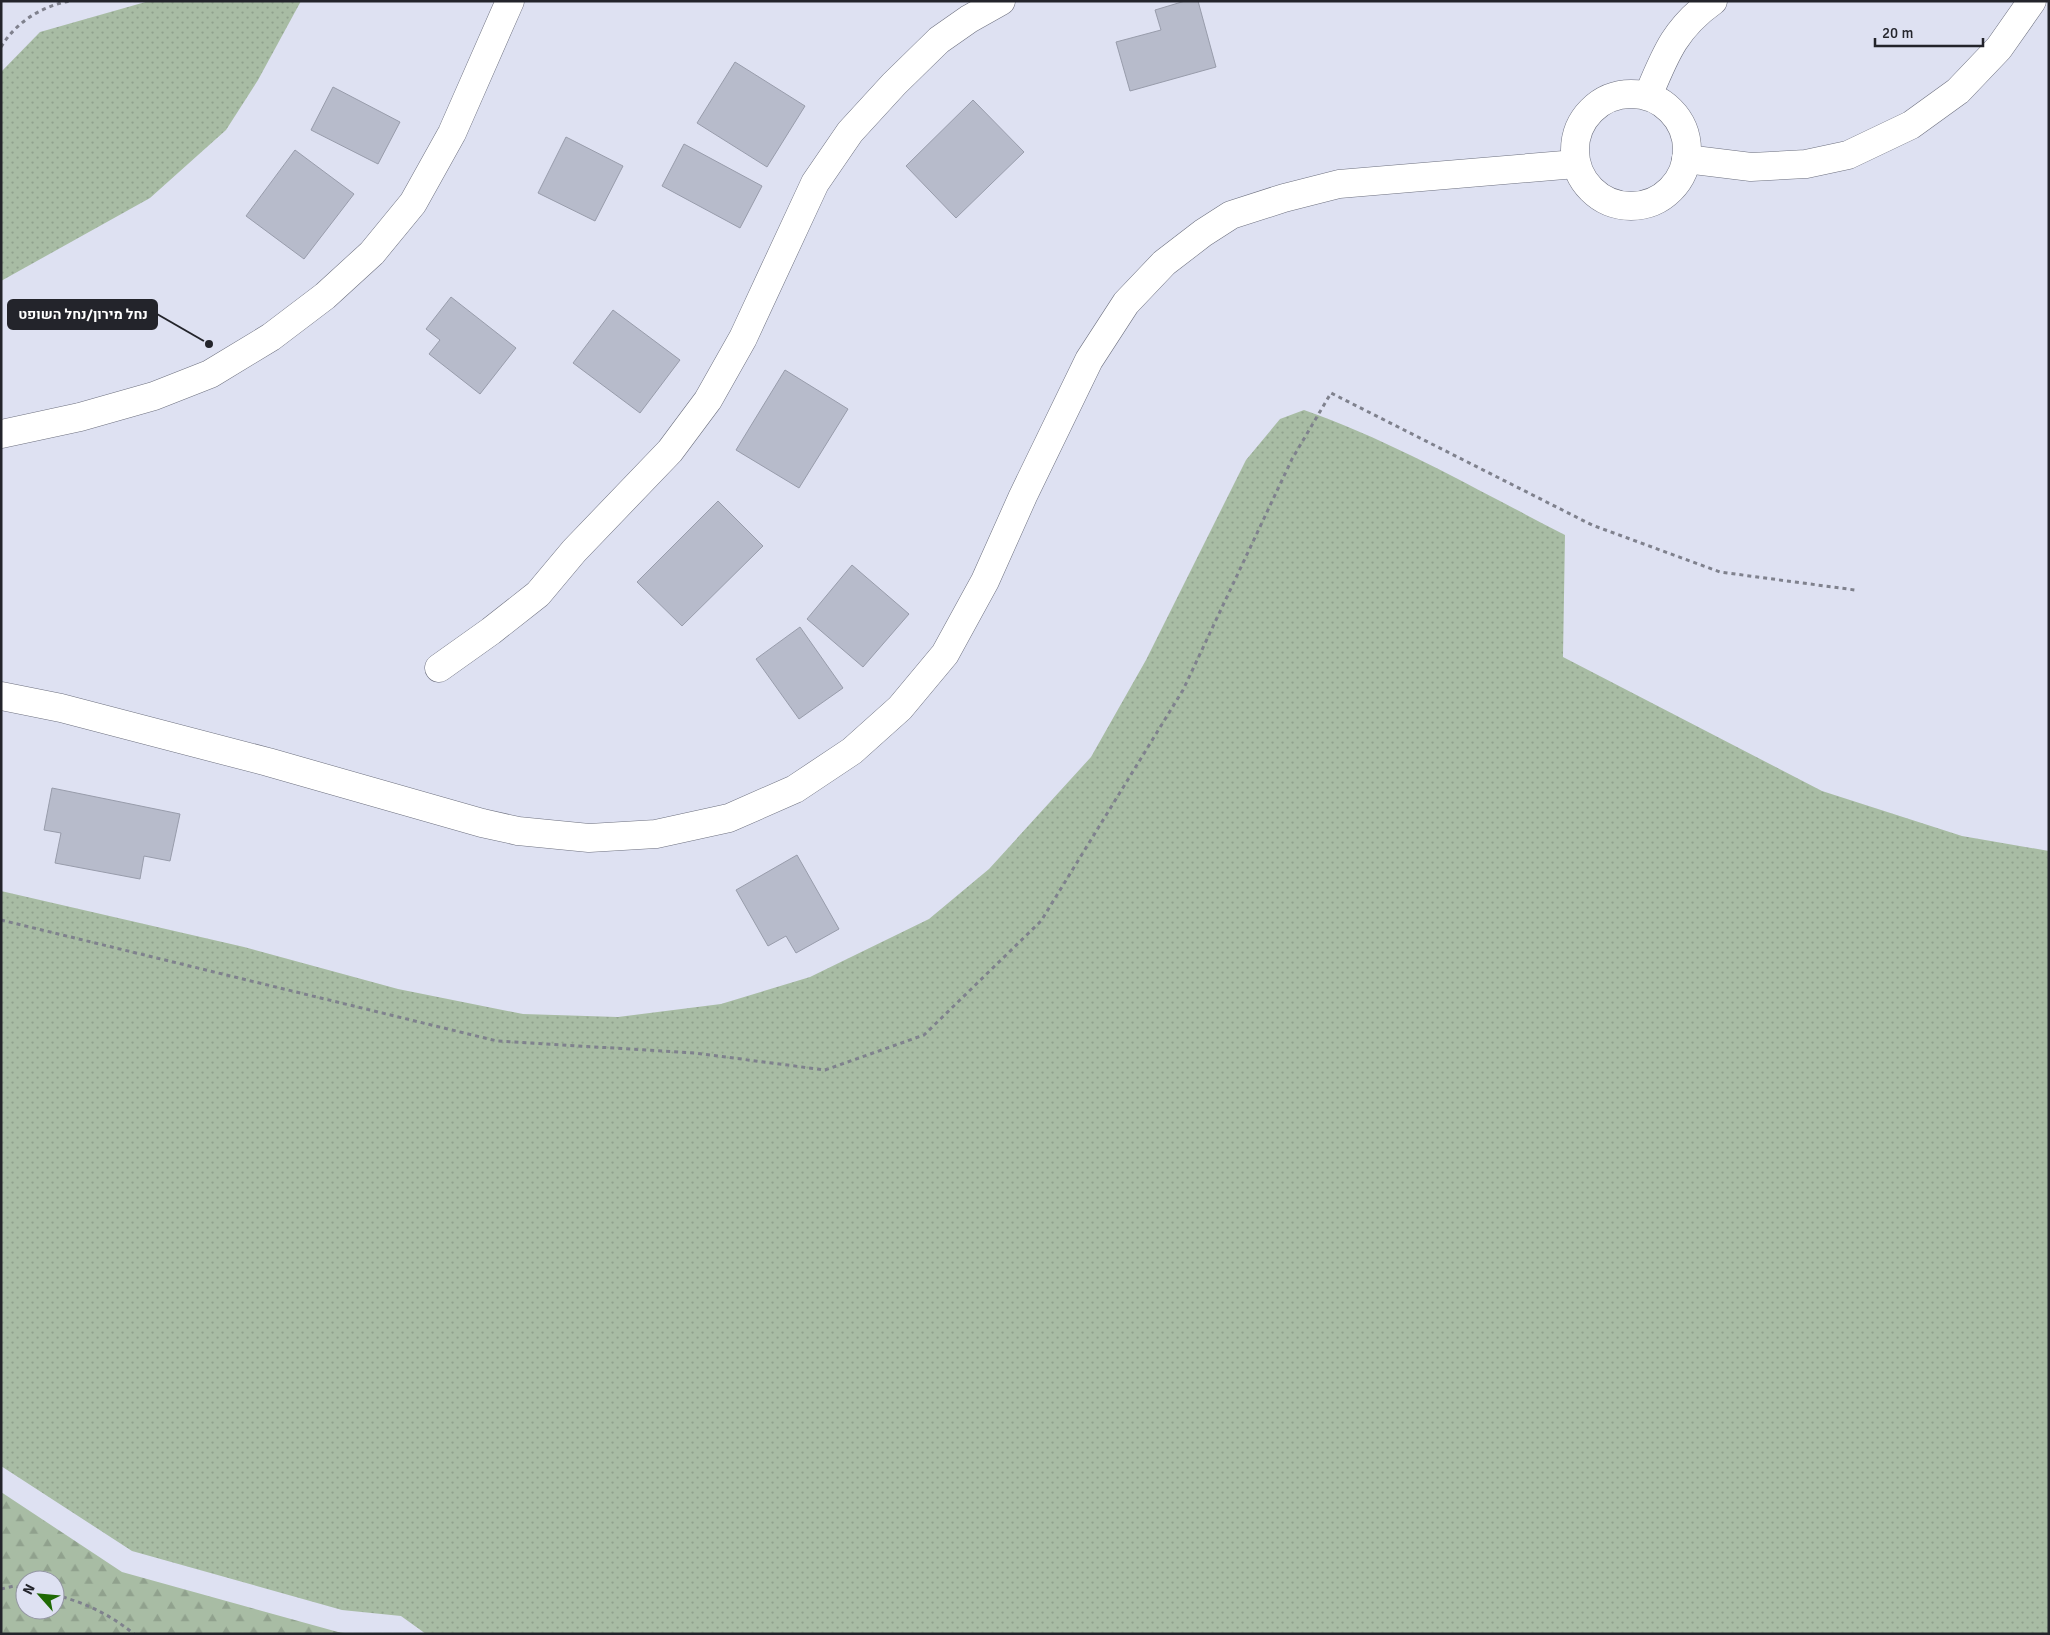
<svg xmlns="http://www.w3.org/2000/svg" width="2050" height="1635" font-family="Signika,Heebo,sans-serif">
  <style>
    .grass { fill: url(#grass-dots) }
    .forest { fill: url(#forest-firs); fill-rule: evenodd }
    .building { fill: #b7bbcb; stroke: #989cab }
    .lines { fill: none; stroke-linecap: round; stroke-linejoin: round }
    .minor-casing { stroke: #6d707f; stroke-width: 29 }
    .path { stroke: #7f818d; stroke-width: 3; stroke-dasharray: 4 4; stroke-linecap: butt }
    .minor { stroke: #fff; stroke-width: 28 }
    .leader { fill: none; stroke: #23242b; stroke-width: 2 }
    .callout-dot { fill: #23242b; stroke: #dee1f2; stroke-width: 2 }
    .callout { fill: #23242b; stroke: #23242b; stroke-width: 2 }
    .callout-label { font-size: 14px; text-anchor: middle; font-weight: bold; fill: #fff }
  </style>
  <defs>
    <pattern id="grass-dots" width="8" height="8" patternUnits="userSpaceOnUse" patternTransform="scale(1.25)"><rect width="8" height="8" fill="#a8bca4"/><path d="M2 2h.1M6 6h.1" fill="none" stroke="#90a18d" stroke-width="1.8" stroke-linecap="round"/></pattern>
    <pattern id="forest-firs" width="22" height="20" patternUnits="userSpaceOnUse" patternTransform="scale(1.25)"><rect width="22" height="20" fill="#a8bca4"/><path d="M5 1l3.5 6h-7zM16 11l3.5 6h-7z" fill="#90a18d"/></pattern>
  </defs>
  <rect width="100%" height="100%" fill="#dee1f2"/>
  <g class="grass">
    <path d="M149,1H301L258,80L226,130L150,198L1,281V72L40,32Z"/>
    <path d="M1304,410C1395,442 1479,491 1565,535L1563,657L1822,791L1962,836L2049,851V1634H426L401,1616L342,1610L132,1551L1,1466V891L244,947L398,989L523,1014L618,1017L721,1004L810,977L929,919L989,869L1091,757L1146,660L1246,460L1280,419Z"/>
  </g>
  <path class="forest" d="M1,1492L122,1572L338,1632L352,1634H1ZM25,1580H55V1610H25Z"/>
  <g class="building">
    <path d="M1185,1H1198L1216,67L1130,91L1116,42L1161,30L1155,10Z"/>
    <path d="M735,62L805,106L767,167L697,123Z"/>
    <path d="M333,87L400,122L378,164L311,130Z"/>
    <path d="M973,100L1024,152L956,218L906,166Z"/>
    <path d="M566,137L623,166L595,221L538,193Z"/>
    <path d="M684,144L762,186L740,228L662,186Z"/>
    <path d="M295,150L354,194L304,259L246,216Z"/>
    <path d="M451,297L516,348L480,394L429,354L440,340L426,329Z"/>
    <path d="M613,310L680,360L640,413L573,363Z"/>
    <path d="M785,370L848,409L799,488L736,450Z"/>
    <path d="M718,501L763,546L682,626L637,582Z"/>
    <path d="M852,565L909,614L863,667L807,619Z"/>
    <path d="M800,627L843,688L799,719L756,659Z"/>
    <path d="M52,788L180,814L170,861L144,856L140,879L55,863L61,833L44,830Z"/>
    <path d="M797,855L839,929L796,953L786,936L768,946L736,890Z"/>
  </g>
  <g class="lines">
    <g class="minor-casing">
      <g id="minor">
        <circle cx="1631" cy="150" r="56"/>
        <path d="M1648,96C1665,55 1675,28 1713,1"/>
        <path d="M1686,159L1751,167L1806,164L1848,155L1911,125L1958,91L1999,48L2032,1"/>
        <path d="M1,434L80,417L154,396L210,374L271,337L325,296L372,253L413,203L452,133L510,1"/>
        <path d="M439,668L491,631L538,594L574,551L670,451L708,400L743,338L815,183L850,132L894,84L939,40L969,19L1001,1"/>
        <path d="M1,696L61,708L268,762L482,823L518,831L589,838L656,834L729,818L795,789L852,751L900,708L945,654L985,581L1023,496L1089,360L1126,303L1164,263L1203,233L1231,215L1284,198L1339,184L1576,164"/>
      </g>
    </g>
    <g class="path">
      <path d="M1,47C16,22 42,6 70,1"/>
      <path d="M1,920L497,1041L695,1053L825,1070L924,1035L1041,921L1183,690L1292,459L1331,393L1592,525L1720,572L1855,590"/>
      <path d="M1,1589L14,1586L25,1589"/>
      <path d="M55,1595C84,1602 111,1615 134,1634"/>
    </g>
    <use href="#minor" class="minor"/>
  </g>
  <path class="leader" d="M209 344L157 314"/>
  <circle class="callout-dot" cx="209" cy="344" r="5"/>
  <rect class="callout" x="8" y="300" width="149" height="29" rx="5"/>
  <g class="callout-label">
    <text x="83" y="319">נחל מירון/נחל השופט</text>
  </g>
  <rect width="2050" height="1635" fill="none" stroke="#23242b" stroke-width="5"/>
  <g transform="translate(40 1595) rotate(297)"><circle r="24" fill="#dee1f2" stroke="#9395a2"/>
  <path d="M0-4L9 19L0 12L-9 19Z" fill="#1f6904"/>
  <text y="-8" font-size="14" font-weight="bold" text-anchor="middle" fill="#23242b">N</text>
  </g>
  <path d="M1875 38v8h108v-8" fill="none" stroke="#23242b" stroke-width="2.5"/>
  <text x="1882" y="38" font-size="15" fill="#23242b" stroke="#dee1f2" stroke-width="4" paint-order="stroke">20 m</text>
</svg>
